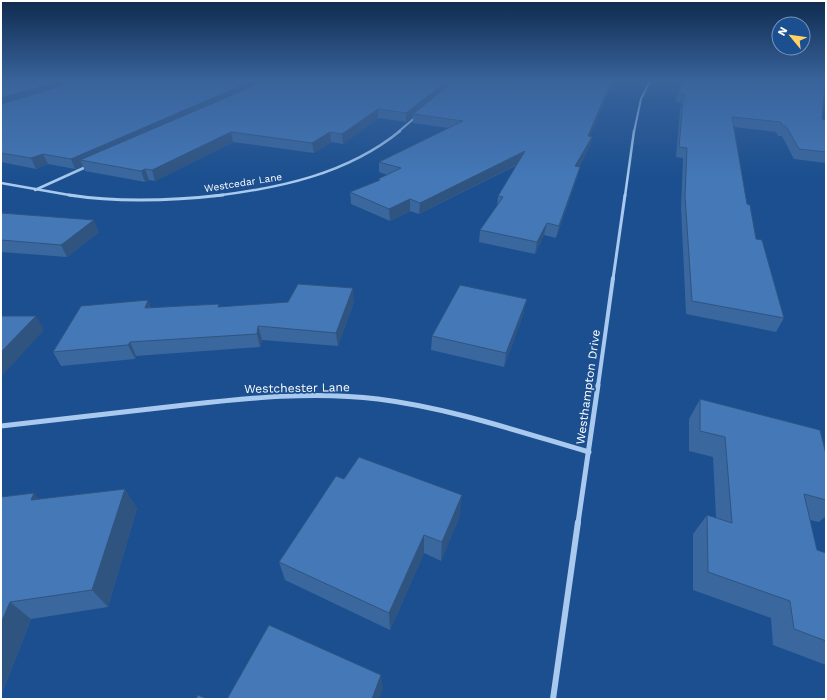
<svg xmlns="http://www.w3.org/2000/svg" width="827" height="700" font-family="'Work Sans',sans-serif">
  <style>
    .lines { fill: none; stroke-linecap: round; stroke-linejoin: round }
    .street-far5 { stroke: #a9c9ee; stroke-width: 2 }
    .street-far4 { stroke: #a9c9ee; stroke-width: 2.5 }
    .street-far3 { stroke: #a9c9ee; stroke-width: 3 }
    .street-far2 { stroke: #a9c9ee; stroke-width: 4 }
    .street-far1 { stroke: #a9c9ee; stroke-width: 5 }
    .street { stroke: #a9c9ee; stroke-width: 6 }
    .wall { fill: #3a679d }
    .shaded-wall { fill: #305480 }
    .building { fill: #4478b7; stroke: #305480 }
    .labels { text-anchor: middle; stroke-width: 3.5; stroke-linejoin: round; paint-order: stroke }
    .far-street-label { font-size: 10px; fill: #fff; stroke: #1b4f8f }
    .street-label { font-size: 12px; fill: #fff; stroke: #1b4f8f }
  </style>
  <rect width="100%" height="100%" fill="#1b4f8f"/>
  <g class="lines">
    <g class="street-far5">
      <path d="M398,132L417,116"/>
      <path d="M634,132L641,99L650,81"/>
    </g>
    <g class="street-far4">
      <path d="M1,183L75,196"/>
      <path d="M35,190L88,166"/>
      <path d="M214,196C280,188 347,174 400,131"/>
      <path d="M625,196L634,131"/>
    </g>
    <g class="street-far3">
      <path d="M69,195C120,203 171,201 223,195"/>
      <path d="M613,279L625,195"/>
    </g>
    <path class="street-far2" d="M598,386L613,278"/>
    <g class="street-far1">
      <path d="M1,426C62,419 123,412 185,405C249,398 313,391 378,399C450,408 520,432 589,452"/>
      <path d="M578,523L598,385"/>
    </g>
    <path class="street" d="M553,699L578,522"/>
  </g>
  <g class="wall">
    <path d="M1,81H615L606,98L590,136L592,137L590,146L579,167H580L577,178L556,238L544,235L535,254L479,242L480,230L497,206L498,196L517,165L419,214L410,211L390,221L351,204L350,192L378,181V179L387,175L379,172V162L448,128L413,123V117L406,122L378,118L343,144L331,142L314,153L233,142L155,181L149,180L145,182L85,171L83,166L75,169L48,164L36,169L1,162Z"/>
    <path d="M680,81H813L811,82L822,119L826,120V163L794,159L782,136H778L776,132L734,127L747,204L756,239L784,318L776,332L686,314L681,208L683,158L676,157L680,110L682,103L675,102L681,85H679Z"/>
    <path d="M1,213L99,232L67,257L1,252Z"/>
    <path d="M354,302L338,346L262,340L260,347L136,356L135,359L61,366L53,352L151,308L220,307Z"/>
    <path d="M524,312L504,367L431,350L432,336Z"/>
    <path d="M700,399L826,454V516L819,522L810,520L817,550L826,553V665L773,645L771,618L693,590V534L707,515L716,518L713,457L689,451V419Z"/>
    <path d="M344,479L460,515L441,561L424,553L390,630L285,580L279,562Z"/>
    <path d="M1,497L40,499L137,508L108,607L31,619L3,691H1Z"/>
  </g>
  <g class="shaded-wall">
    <path d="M60,81H89L1,108V98Z"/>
    <path d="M252,81H272L80,160L83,166L75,169L71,159Z"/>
    <path d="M447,81H456L413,114V117L406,122V113Z"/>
    <path d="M613,81H615L606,98L586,146L588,136L608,89Z"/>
    <path d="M378,109V118L343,144L342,134Z"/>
    <path d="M231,132L233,142L155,181L152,170Z"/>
    <path d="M330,132L331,142L314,153L312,143Z"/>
    <path d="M592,137L590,146L573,177L575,166Z"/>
    <path d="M525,151L524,161L419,214L420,203Z"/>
    <path d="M43,154L48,164L36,169L31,158Z"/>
    <path d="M580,167L577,178L556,238L559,226Z"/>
    <path d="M145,169L149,180L145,182L141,171Z"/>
    <path d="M410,199V211L390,221L389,209Z"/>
    <path d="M94,220L99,232L67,257L61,245Z"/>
    <path d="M547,223L544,235L535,254L537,242Z"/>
    <path d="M353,288L354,302L338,346L336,333Z"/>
    <path d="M527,299L524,312L504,367L506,353Z"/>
    <path d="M148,300L154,314L145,308Z"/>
    <path d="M36,316L44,330L1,377V352Z"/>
    <path d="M258,326L262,340L260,347L257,334Z"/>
    <path d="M130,342L136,356L135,359L128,345Z"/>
    <path d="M125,489L137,508L108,607L92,590Z"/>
    <path d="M34,493L51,512L31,500Z"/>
    <path d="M462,495L460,515L441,561L442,542Z"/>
    <path d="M424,535V553L390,630L389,613Z"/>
    <path d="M10,602L31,619L3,691L1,689V623Z"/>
    <path d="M381,675L383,689L379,699H372Z"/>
  </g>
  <g class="building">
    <path d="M1,81H60L1,98Z"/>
    <path d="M77,81H252L71,159L43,154L31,158L1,153V104Z"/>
    <path d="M265,81H447L406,113L378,109L342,134L330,132L312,143L231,132L152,170L145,169L141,171L80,160Z"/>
    <path d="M454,81H613L608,89L588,136L592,137L575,166L580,167L559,226L547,223L537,242L480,230L503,197L498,196L525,151L420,203L410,199L389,209L350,192L380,180L378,179L401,168L379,162L463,121L413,114Z"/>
    <path d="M683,81H805V82L825,84L822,119L826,120V152L799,149L786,126H783L781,122L732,117L747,204L750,205L756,239L762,240L784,318L692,301L685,196L687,148L679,147L683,101L686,94H678Z"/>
    <path d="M1,213L94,220L61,245L1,240Z"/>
    <path d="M298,284L353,288L336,333L258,326L257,334L130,342L128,345L53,352L81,306L148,300L145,308L219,304L218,307L288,302Z"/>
    <path d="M460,285L527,299L506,353L432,336Z"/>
    <path d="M1,316H36L1,352Z"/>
    <path d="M700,399L820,430L826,454V500L804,494L817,550L826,553V641L794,629L790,601L708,572L707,515L732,523L725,437L700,431Z"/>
    <path d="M359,457L462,495L442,542L424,535L389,613L279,562L336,476L344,479Z"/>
    <path d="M125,489L92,590L10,602L1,623V497L34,493L31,500Z"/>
    <path d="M269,625L381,675L372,699H227Z"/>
    <path d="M198,695L207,699H196Z"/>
  </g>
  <linearGradient id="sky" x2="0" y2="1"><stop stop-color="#0f2b4f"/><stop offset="0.45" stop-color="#39639b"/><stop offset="1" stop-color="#39639b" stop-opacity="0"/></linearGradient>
  <rect width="827" height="179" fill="url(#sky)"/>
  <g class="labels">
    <g class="far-street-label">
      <text transform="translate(243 182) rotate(-9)" y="4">Westcedar Lane</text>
    </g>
    <g class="street-label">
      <text transform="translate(588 387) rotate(-82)" y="4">Westhampton Drive</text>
      <text transform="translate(297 388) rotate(-1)" y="4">Westchester Lane</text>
    </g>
  </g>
  <rect width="827" height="700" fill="none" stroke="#ffffff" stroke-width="4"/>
  <g transform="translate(791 36) rotate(299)"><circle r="19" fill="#1b4f8f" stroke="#7695bc"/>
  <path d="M0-3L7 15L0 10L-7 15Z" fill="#ffd166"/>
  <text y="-6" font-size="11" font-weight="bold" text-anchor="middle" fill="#ffffff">N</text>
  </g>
</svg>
